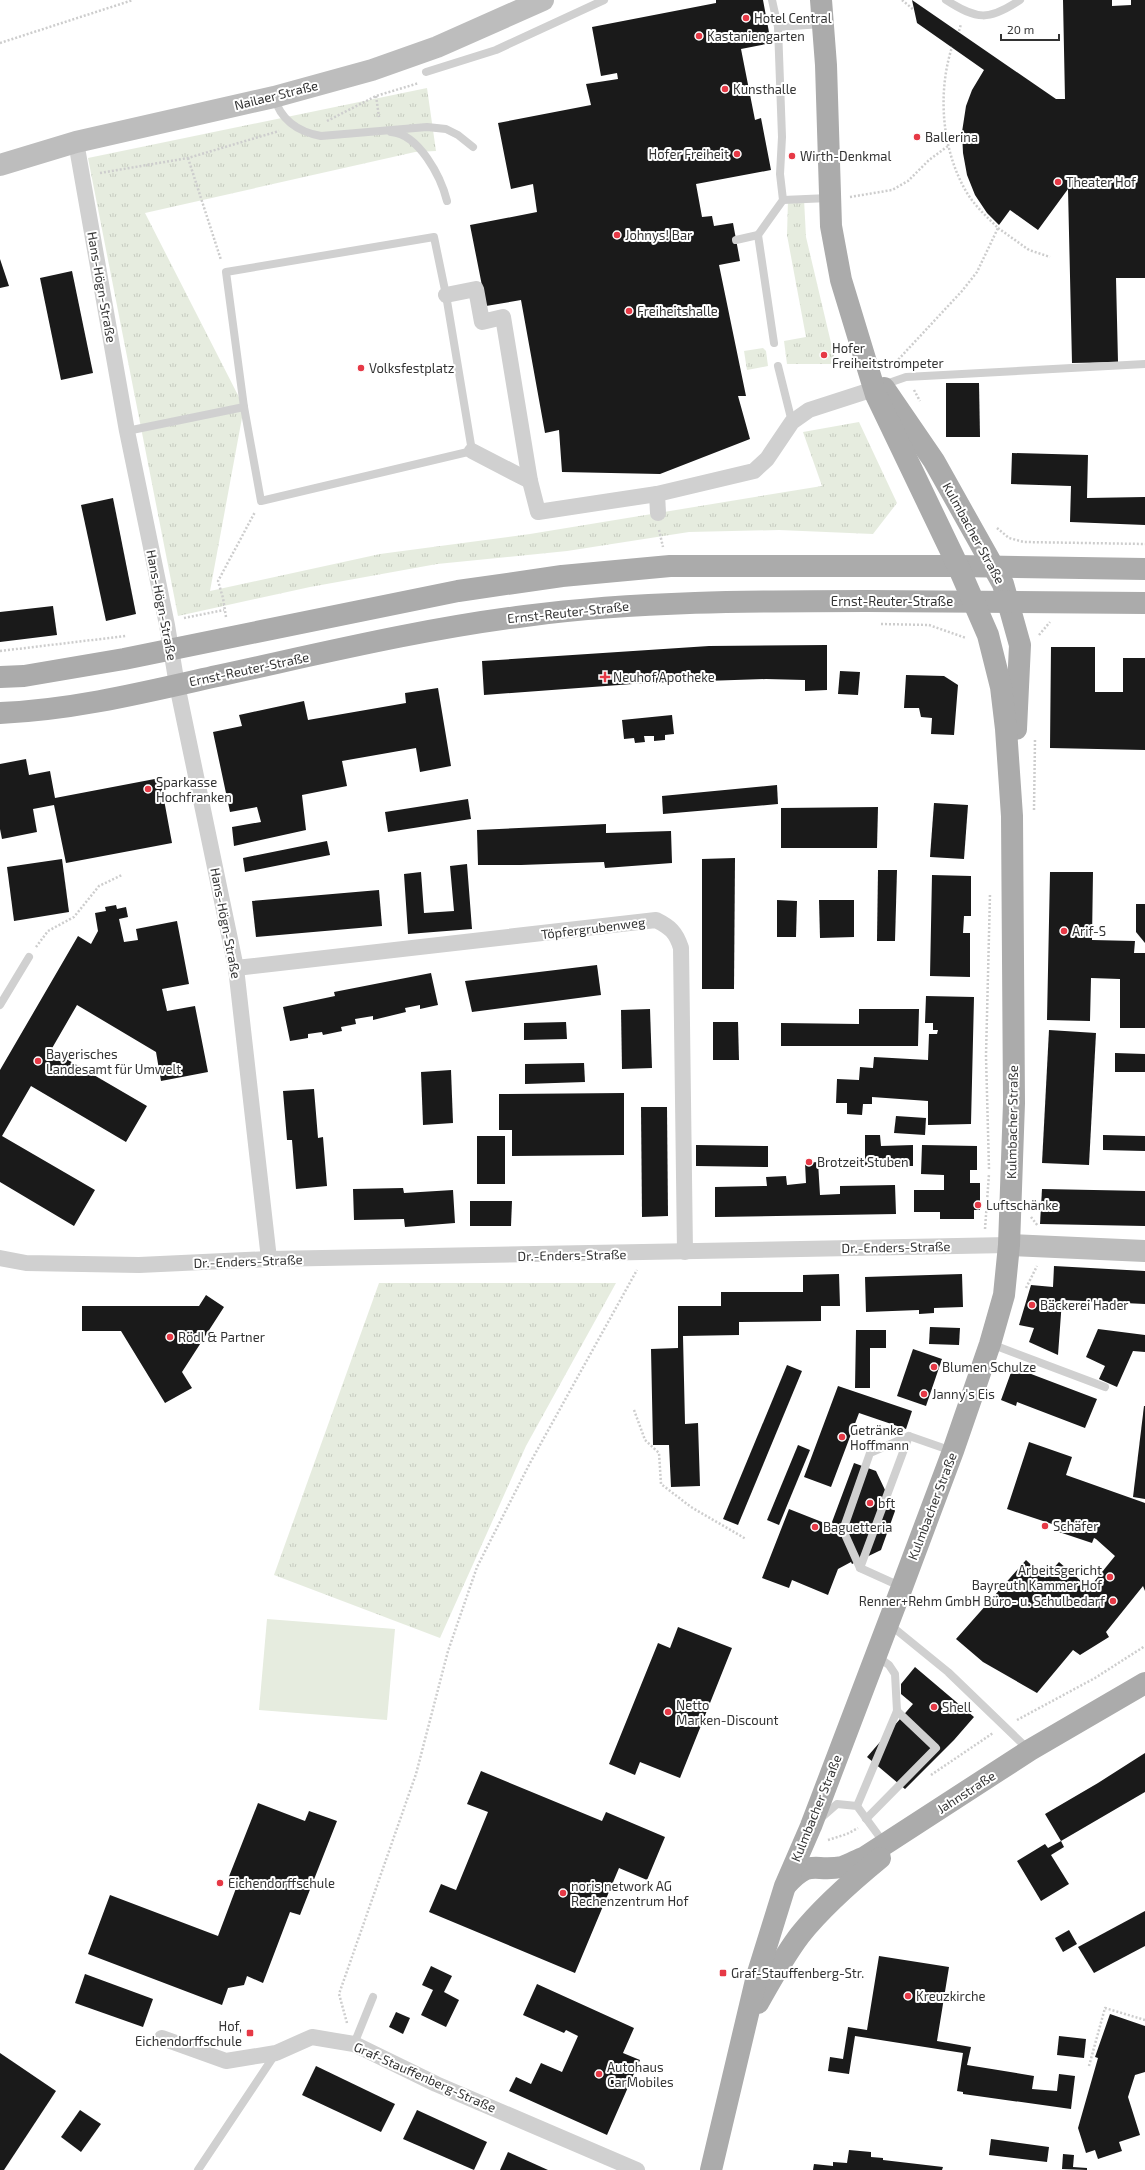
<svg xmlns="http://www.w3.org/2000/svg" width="1145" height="2170" font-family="'Exo 2',sans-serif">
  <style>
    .grass { fill: url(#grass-tufts) }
    .green { fill: #e6ecdf }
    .building { fill: #1a1a1a }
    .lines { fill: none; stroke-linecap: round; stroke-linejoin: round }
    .path { stroke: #cdcdcd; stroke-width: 2.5; stroke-dasharray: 2 2; stroke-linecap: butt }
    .lane { stroke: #d0d0d0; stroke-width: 8 }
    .street { stroke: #d0d0d0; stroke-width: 16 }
    .secondary { stroke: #bdbdbd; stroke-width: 22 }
    .primary { stroke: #ababab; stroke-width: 22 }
    .poi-dot { fill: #e63946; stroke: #fff; stroke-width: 1.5 }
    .labels { text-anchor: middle; stroke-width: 4; stroke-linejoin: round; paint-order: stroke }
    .poi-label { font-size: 13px; fill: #333; stroke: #fff; text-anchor: start }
    .street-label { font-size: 13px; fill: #333; stroke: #fff }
  </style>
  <defs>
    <pattern id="grass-tufts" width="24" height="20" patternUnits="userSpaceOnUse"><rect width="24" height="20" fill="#e6ecdf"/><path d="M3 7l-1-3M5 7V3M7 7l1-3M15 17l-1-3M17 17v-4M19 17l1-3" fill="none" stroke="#c6cbc0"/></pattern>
  </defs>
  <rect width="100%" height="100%" fill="#fff"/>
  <g class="grass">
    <path d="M427,88L436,151L415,152L145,213L244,407L210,591L380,554L530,534L822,486L803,432L859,422L897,503L873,534L779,530L689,532L567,551L437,564L310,587L178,616L88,158Z"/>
    <path d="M804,199L806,237L836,364H787L784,341L806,337L787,235L788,200Z"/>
    <path d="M763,348L766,351L768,366L747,370L744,351Z"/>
    <path d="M379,1283H616L526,1446L440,1638L274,1575Z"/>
  </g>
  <path class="green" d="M267,1619L395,1629L387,1720L259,1710Z"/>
  <g class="building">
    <path d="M716,0H763L771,43L741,49L755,120L761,118L771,170L696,184L702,217L712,216L714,226L733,223L740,261L719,265L746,396H738L750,439L660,474L562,472L559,430L545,433L521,300L486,306L470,225L537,212L533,184L511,189L498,123L591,105L586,84L618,79L617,73L601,76L592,27L716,3Z"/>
    <path d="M912,0L1056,99H1065L1063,0H1112V6L1131,5V0H1145V278H1116L1118,362L1072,363L1068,189L1038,230L1010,210L999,225L987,213L975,195L967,175L963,153L962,132L966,106L972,90L984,70L917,23Z"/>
    <path d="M0,259L9,286L0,288Z"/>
    <path d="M72,271L93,373L61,380L40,278Z"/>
    <path d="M946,383H979L980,437H946Z"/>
    <path d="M1012,453L1088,455L1087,498L1145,497V525L1070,522L1071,486L1011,484Z"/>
    <path d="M113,498L136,614L106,621L81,505Z"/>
    <path d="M53,606L57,635L0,642V612Z"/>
    <path d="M827,645V690L805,691V680L766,679L646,683L484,695L482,661L709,646Z"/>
    <path d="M1051,647H1095V692H1123V658H1145V750L1050,748Z"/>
    <path d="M840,671L860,672L858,695L838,694Z"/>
    <path d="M906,675L944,676L958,685L954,735L931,734L932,718L921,717L919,708H904Z"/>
    <path d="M438,688L451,766L420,772L416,748L342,761L347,786L302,795L306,830L234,846L232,827L261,822L257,807L230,812L213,732L242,726L239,715L304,701L308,720L406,703L405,693Z"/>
    <path d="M672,715L674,734L665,735V740L654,741V736H644L645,742L635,743L634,738L624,739L622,720Z"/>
    <path d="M26,759L29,775L50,771L55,798L160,778L172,843L66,863L54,805L33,809L37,832L2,839L0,829V764Z"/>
    <path d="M777,785L778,804L663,814L662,796Z"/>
    <path d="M468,799L471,819L388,832L385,812Z"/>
    <path d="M934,803L968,805L964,859L930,857Z"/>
    <path d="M878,807L877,848H781V808Z"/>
    <path d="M606,824V833L671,831L672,863L605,868L604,862L521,865H478L477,830Z"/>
    <path d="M327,841L330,855L245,872L243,858Z"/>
    <path d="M735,858L734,989H702V859Z"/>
    <path d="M62,859L69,912L14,921L7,867Z"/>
    <path d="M467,864L472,929L408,934L404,874L421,872L424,913L454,911L450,866Z"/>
    <path d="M878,870H897L895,941H877Z"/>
    <path d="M1050,872H1093L1092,940L1135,941L1134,953H1145V1028H1120V979L1091,978L1090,1021L1047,1020Z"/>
    <path d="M932,875L971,876V916H964L963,933H970V977L930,976Z"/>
    <path d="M379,890L382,926L256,937L252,901Z"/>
    <path d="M777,900L797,901L796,937H777Z"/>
    <path d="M819,900H854V937L820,938Z"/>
    <path d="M1136,904H1145V943L1136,932Z"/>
    <path d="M116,905L117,909L126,907L128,917L119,919L124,942L138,940L136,929L177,921L189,984L162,989L167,1011L195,1006L208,1072L161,1081L156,1052L77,1005L51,1050L147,1106L126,1142L31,1086L2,1136L95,1190L74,1226L0,1182V1070L78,936L91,944L98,931L95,913L106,911L105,907Z"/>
    <path d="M597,965L601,995L472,1012L465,981Z"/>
    <path d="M431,973L438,1005L420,1009V1005L405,1008L406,1012L373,1020V1016L355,1019L356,1024L341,1027L342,1031L323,1035L322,1032L308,1034V1038L290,1041L283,1007L335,996L334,992Z"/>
    <path d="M926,996L974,997L971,1124L928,1125V1101L872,1097V1104H863L862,1115L847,1114V1103H836L837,1079L859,1080L860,1067L873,1068L874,1057L928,1060L929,1034H937L938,1030H933V1023H925Z"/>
    <path d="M650,1009L652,1068L622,1069L621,1010Z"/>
    <path d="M859,1009H919L918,1046H781V1023L859,1024Z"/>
    <path d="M566,1022L567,1039L524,1040V1023Z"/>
    <path d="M713,1022H738L739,1060H713Z"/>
    <path d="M1049,1030L1096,1033L1089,1165L1042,1163Z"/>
    <path d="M1115,1053L1145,1054V1072H1115Z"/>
    <path d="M584,1063L585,1082L525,1084V1064Z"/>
    <path d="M451,1070L453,1123L423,1125L421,1072Z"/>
    <path d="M314,1089L318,1138L323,1137L327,1186L296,1189L292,1140H287L283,1091Z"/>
    <path d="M624,1093V1155L512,1156V1130H499V1094Z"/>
    <path d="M641,1107H667L668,1216L642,1217Z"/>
    <path d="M896,1116L926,1118L925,1135L894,1133Z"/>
    <path d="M865,1135H880L881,1146L913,1145V1166H865Z"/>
    <path d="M1103,1135L1145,1136V1151L1103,1150Z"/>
    <rect x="477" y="1136" width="28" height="48"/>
    <path d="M696,1145L768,1146V1167L696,1166Z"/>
    <path d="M922,1145L977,1146V1170H970V1183H980V1210H974V1219H940V1212H914V1190H944V1175L921,1174Z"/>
    <path d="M818,1162L820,1195L840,1194V1186L895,1185L896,1214L715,1217V1187L767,1186L766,1177L786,1176L787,1185L806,1183L805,1163Z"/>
    <path d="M403,1188L404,1193L453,1190L455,1223L405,1227L404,1219L354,1220L353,1189Z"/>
    <path d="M1042,1189L1145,1191V1226L1040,1224Z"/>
    <path d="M470,1201H512L511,1226H470Z"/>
    <path d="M1054,1266L1145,1271V1304L1062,1300L1058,1355L1029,1342L1034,1328L1019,1325L1031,1285L1053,1287Z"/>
    <path d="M839,1274L840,1306H821V1321L739,1322V1335L683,1336L685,1424L698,1423L700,1486L671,1487L669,1445H653L651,1349L678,1348V1306H721V1292H803V1275Z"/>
    <path d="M962,1274L963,1307L934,1308V1313L919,1314V1310L866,1312L865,1277Z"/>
    <path d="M206,1295L224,1307L182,1372L192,1388L165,1403L121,1331H82V1306H199Z"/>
    <path d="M930,1327L960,1328L959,1345L929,1344Z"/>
    <path d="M1098,1329L1145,1335V1352L1133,1351L1117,1387L1099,1379L1105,1366L1086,1357Z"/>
    <path d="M856,1330H886V1348H870V1388H855Z"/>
    <path d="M913,1349L942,1359L926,1406L897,1396Z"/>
    <path d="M787,1365L802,1371L738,1525L723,1519Z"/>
    <path d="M1013,1367L1097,1399L1085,1428L1017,1402L1016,1406L1001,1400Z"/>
    <path d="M838,1386L912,1411L906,1429L859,1413L831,1487L804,1477Z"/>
    <path d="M1144,1406H1145V1499L1133,1497Z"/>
    <path d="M1029,1442L1072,1457L1066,1475L1145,1503V1591L1143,1586L1106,1632L1109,1637L1080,1655L1073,1650L1037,1693L983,1662L956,1639L1026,1560L1045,1578L1059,1562L1089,1588L1115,1556L1096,1539L1094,1538L1092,1543L1056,1531L1058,1526L1007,1509Z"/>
    <path d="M798,1445L810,1450L779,1525L767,1520Z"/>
    <path d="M854,1463L876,1471L895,1511L881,1550L852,1564L851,1562L838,1569L828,1595L792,1580L789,1588L762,1578L789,1509L827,1524L824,1533L835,1528L832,1522Z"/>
    <path d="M678,1627L732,1648L680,1778L640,1762L635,1775L609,1764L658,1643L670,1648Z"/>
    <path d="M915,1667L974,1717L954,1740L905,1789L867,1757L913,1704L901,1694V1684Z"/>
    <path d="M1145,1753V1792L1061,1841L1045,1814L1098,1783Z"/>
    <path d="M481,1771L602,1821L606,1812L665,1837L647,1880L619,1868L575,1973L429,1912L441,1884L456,1890L488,1812L467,1804Z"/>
    <path d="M258,1803L305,1821L309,1811L337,1821L300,1915L290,1912L263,1983L247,1976L244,1985L228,1988L222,2005L88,1954L110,1895L218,1936L238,1883L228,1879Z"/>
    <path d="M1061,1841L1064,1847L1051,1855L1069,1884L1041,1901L1017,1861L1045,1844L1048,1848Z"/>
    <path d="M1145,1911V1946L1094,1973L1078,1947Z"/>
    <path d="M1069,1930L1077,1944L1063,1952L1055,1938Z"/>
    <path d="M879,1956L949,1967L937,2041L971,2047L967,2065L1034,2076L1032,2089L1057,2091L1059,2074L1075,2076L1071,2109L963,2094V2092L957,2091L963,2053L855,2036L849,2074L828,2071L830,2057L843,2059L848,2027L867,2030Z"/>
    <path d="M431,1966L452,1976L444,1992L459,2000L446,2027L421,2015L433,1990L422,1985Z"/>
    <path d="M85,1974L153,1999L143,2027L75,2003Z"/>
    <path d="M537,1984L634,2028L623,2053L640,2060L607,2135L509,2091L516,2077L531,2084L541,2063L562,2072L578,2036L566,2030L564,2033L523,2015Z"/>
    <path d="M396,2012L410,2018L403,2034L389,2027Z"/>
    <path d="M1110,2014L1145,2026V2072L1135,2075L1128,2097L1140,2135L1119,2142L1122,2151L1098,2159L1095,2150L1086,2153L1078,2128L1098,2058L1095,2057Z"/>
    <path d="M1059,2036L1086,2039L1084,2058L1057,2055Z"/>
    <path d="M0,2053L56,2091L4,2170H0Z"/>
    <path d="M316,2066L395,2104L381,2132L302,2095Z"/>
    <path d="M80,2110L101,2124L81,2152L61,2137Z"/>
    <path d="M417,2110L487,2142L474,2170L403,2139Z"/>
    <path d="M991,2139L1049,2147L1047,2162L989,2155Z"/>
    <path d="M849,2150L871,2152V2157L883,2158V2160L943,2167L942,2170H813L814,2164L833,2166V2162L847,2163Z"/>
    <path d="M508,2152L548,2170H500Z"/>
    <path d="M1063,2154L1074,2155L1073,2167L1087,2168V2170L1062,2169Z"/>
  </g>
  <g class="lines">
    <g class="path">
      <path d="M902,0L914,10"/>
      <path d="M959,31L961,24"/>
      <path d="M0,43L133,0"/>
      <path d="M376,96L379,117"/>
      <path d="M327,121L376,96L419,83"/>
      <path d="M188,158L221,260"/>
      <path d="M100,173L188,158L279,131"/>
      <path d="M850,197L892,190L908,181L929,160L948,146"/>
      <path d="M998,228L1029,250L1050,257"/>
      <path d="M888,365L896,362L962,291L977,272L998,228C987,217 975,206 967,193C942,151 937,94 952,47"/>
      <path d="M914,390L920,401"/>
      <path d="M997,528L1009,538L1024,542L1145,544"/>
      <path d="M659,530L663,547"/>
      <path d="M226,617L223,598L218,581L255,512"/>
      <path d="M184,618L224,610"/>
      <path d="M881,624L929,625L966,638"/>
      <path d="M1039,635L1050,622"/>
      <path d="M0,651L126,636"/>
      <path d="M1034,810L1035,739"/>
      <path d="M36,947L48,931L74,917L99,886L122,875"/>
      <path d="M989,1169L986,1056L990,894"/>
      <path d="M1031,1217L1038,1226"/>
      <path d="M985,1229L989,1174"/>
      <path d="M1026,1288L1037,1266"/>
      <path d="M634,1410L645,1440L659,1453L661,1484L691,1507L746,1539"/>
      <path d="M1017,1720L1095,1678L1145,1646"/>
      <path d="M931,1775L993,1733"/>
      <path d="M828,1840L847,1834L858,1828"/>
      <path d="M347,2023L339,1994L416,1774L448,1651L477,1567L530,1463L637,1270"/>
      <path d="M1089,2066L1105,2008L1145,2020"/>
    </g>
    <g class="lane">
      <path d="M772,0L778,27"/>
      <path d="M946,0C977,20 989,21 1020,0"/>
      <path d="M426,72L496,50L604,0"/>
      <path d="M274,97C281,121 299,132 321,136L427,127L446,129L458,135L473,147"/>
      <path d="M391,132C419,134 441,177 447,201"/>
      <path d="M783,200L829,198"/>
      <path d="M434,237L446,295L472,451L261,501L244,407L226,272Z"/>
      <path d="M736,240L758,235"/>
      <path d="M774,343L758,235L783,200L780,174L782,137L778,27L822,24"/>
      <path d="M778,366L792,422"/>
      <path d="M883,385L906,377L1145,364"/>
      <path d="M127,431L244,407"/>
      <path d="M0,1005L29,957"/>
      <path d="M991,1344L1105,1387"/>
      <path d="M860,1568L909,1436"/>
      <path d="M902,1587L860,1568L843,1530L870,1453L909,1436L952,1451"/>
      <path d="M889,1624L948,1672L1029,1750"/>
      <path d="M857,1806L897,1711L895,1674L889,1665L878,1657"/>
      <path d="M821,1818L837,1804L857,1806L884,1843"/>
      <path d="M866,1819L936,1748L897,1711"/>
      <path d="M354,2044L373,1997"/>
      <path d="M198,2170L276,2053"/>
    </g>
    <g class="street">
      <path d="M76,142L127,431L167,625L177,685L236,968L269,1259"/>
      <path d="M446,295L476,289L482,322L503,317L530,481L538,512L657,494L754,471L767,459L792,422L809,410L874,389"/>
      <path d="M472,451L530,481"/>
      <path d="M657,494L658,513"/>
      <path d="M236,968L656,920C670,927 676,932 681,948L685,1252"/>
      <path d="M0,1258L26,1263L139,1265L269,1259L1009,1245"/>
      <path d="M162,2038L226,2061L276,2053L312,2037L354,2044L436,2084L637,2170"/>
    </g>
    <g class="secondary">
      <path d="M0,165L76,142L274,97L372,70L437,47L543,0"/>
      <path d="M1009,1245L1145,1251"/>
    </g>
    <g class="primary">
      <path d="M884,388L934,461L1003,584L1020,645L1016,729"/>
      <path d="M0,677L24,676L124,659L458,591L562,576L670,566H958L1145,569"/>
      <path d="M0,713C73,710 146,692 217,676C319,654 421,629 525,616C638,601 752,601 866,601C959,601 1052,602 1145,603"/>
      <path d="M786,1885C811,1858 812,1872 842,1867C849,1865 857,1860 865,1857L1030,1750L1145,1683"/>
      <path d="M758,2003C771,1980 784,1956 800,1935C823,1906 852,1881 880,1858"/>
      <path d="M711,2170L757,1976L785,1886L811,1826L902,1587L953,1451L990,1344L1004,1295L1009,1245L1014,1103L1012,816L1006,729L1001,687L988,635L958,566L876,395L841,280L831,226L826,65L821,0"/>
    </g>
  </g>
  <g class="poi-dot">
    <circle cx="746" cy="18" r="4"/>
    <circle cx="699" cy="36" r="4"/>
    <circle cx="725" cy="89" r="4"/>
    <circle cx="917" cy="137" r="4"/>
    <circle cx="737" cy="154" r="4"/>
    <circle cx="792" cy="156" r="4"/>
    <circle cx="1058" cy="182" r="4"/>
    <circle cx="617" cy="235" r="4"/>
    <circle cx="629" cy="311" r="4"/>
    <circle cx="824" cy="355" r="4"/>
    <circle cx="361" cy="368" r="4"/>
    <path d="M603 671h4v4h4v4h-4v4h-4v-4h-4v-4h4z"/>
    <circle cx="148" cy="789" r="4"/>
    <circle cx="1064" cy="931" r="4"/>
    <circle cx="38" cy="1061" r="4"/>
    <circle cx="809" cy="1162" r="4"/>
    <circle cx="978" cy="1205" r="4"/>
    <circle cx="1032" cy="1305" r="4"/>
    <circle cx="170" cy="1337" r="4"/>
    <circle cx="934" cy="1367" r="4"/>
    <circle cx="924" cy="1394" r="4"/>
    <circle cx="842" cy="1437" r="4"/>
    <circle cx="870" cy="1503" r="4"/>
    <circle cx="1045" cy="1526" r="4"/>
    <circle cx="815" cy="1527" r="4"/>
    <circle cx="1110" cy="1577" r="4"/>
    <circle cx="1113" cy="1601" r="4"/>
    <circle cx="934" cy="1707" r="4"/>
    <circle cx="668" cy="1712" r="4"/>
    <circle cx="220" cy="1883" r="4"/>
    <circle cx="563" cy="1893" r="4"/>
    <rect x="719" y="1969" width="8" height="8" rx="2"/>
    <circle cx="908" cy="1996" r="4"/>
    <rect x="246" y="2029" width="8" height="8" rx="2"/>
    <circle cx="599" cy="2074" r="4"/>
  </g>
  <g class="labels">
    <g class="poi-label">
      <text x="754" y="23">Hotel Central</text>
      <text x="707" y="41">Kastaniengarten</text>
      <text x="733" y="94">Kunsthalle</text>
      <text x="925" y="142">Ballerina</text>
      <text x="729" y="159" text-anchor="end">Hofer Freiheit</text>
      <text x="800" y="161">Wirth-Denkmal</text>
      <text x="1066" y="187">Theater Hof</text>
      <text x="625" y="240">Johnys! Bar</text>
      <text x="637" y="316">Freiheitshalle</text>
      <text x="832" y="353">Hofer<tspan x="832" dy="15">Freiheitstrompeter</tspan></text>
      <text x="369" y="373">Volksfestplatz</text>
      <text x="613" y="682">Neuhof Apotheke</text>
      <text x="156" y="787">Sparkasse<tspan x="156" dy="15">Hochfranken</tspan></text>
      <text x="1072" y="936">Arif-S</text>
      <text x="46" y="1059">Bayerisches<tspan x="46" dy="15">Landesamt für Umwelt</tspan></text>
      <text x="817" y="1167">Brotzeit Stuben</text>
      <text x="986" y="1210">Luftschänke</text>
      <text x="1040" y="1310">Bäckerei Hader</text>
      <text x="178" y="1342">Rödl &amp; Partner</text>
      <text x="942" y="1372">Blumen Schulze</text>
      <text x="932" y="1399">Janny's Eis</text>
      <text x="850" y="1435">Getränke<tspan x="850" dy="15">Hoffmann</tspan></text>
      <text x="878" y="1508">bft</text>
      <text x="1053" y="1531">Schäfer</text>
      <text x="823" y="1532">Baguetteria</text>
      <text x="1102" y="1575" text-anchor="end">Arbeitsgericht<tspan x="1102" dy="15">Bayreuth Kammer Hof</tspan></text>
      <text x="1105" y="1606" text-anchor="end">Renner+Rehm GmbH Büro- u. Schulbedarf</text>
      <text x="676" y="1710">Netto<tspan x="676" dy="15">Marken-Discount</tspan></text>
      <text x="942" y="1712">Shell</text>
      <text x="228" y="1888">Eichendorffschule</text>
      <text x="571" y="1891">noris network AG<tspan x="571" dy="15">Rechenzentrum Hof</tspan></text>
      <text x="731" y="1978">Graf-Stauffenberg-Str.</text>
      <text x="916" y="2001">Kreuzkirche</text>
      <text x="242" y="2031" text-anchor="end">Hof,<tspan x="242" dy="15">Eichendorffschule</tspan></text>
      <text x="607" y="2072">Autohaus<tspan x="607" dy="15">CarMobiles</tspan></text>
    </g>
    <g class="street-label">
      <text transform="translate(276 95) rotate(-14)" y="5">Nailaer Straße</text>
      <text transform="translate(102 287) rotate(80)" y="5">Hans-Högn-Straße</text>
      <text transform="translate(974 533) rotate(61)" y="5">Kulmbacher Straße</text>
      <text x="892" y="606">Ernst-Reuter-Straße</text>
      <text transform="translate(162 605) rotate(79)" y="5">Hans-Högn-Straße</text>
      <text transform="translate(568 612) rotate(-6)" y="5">Ernst-Reuter-Straße</text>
      <text transform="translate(249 669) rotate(-12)" y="5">Ernst-Reuter-Straße</text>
      <text transform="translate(226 923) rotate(79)" y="5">Hans-Högn-Straße</text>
      <text transform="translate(593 928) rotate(-7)" y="5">Töpfergrubenweg</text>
      <text transform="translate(1012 1122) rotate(-89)" y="5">Kulmbacher Straße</text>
      <text transform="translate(896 1247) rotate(-1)" y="5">Dr.-Enders-Straße</text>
      <text transform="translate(572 1255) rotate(-1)" y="5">Dr.-Enders-Straße</text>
      <text transform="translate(248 1261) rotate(-2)" y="5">Dr.-Enders-Straße</text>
      <text transform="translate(932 1506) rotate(-69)" y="5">Kulmbacher Straße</text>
      <text transform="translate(966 1792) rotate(-33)" y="5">Jahnstraße</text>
      <text transform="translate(816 1808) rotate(-68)" y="5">Kulmbacher Straße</text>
      <text transform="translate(425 2077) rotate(24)" y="5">Graf-Stauffenberg-Straße</text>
    </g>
  </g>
  <path d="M1001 34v6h58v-6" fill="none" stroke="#333333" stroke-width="2"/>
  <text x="1007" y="34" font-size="12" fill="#333333" stroke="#ffffff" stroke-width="3" paint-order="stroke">20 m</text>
</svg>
